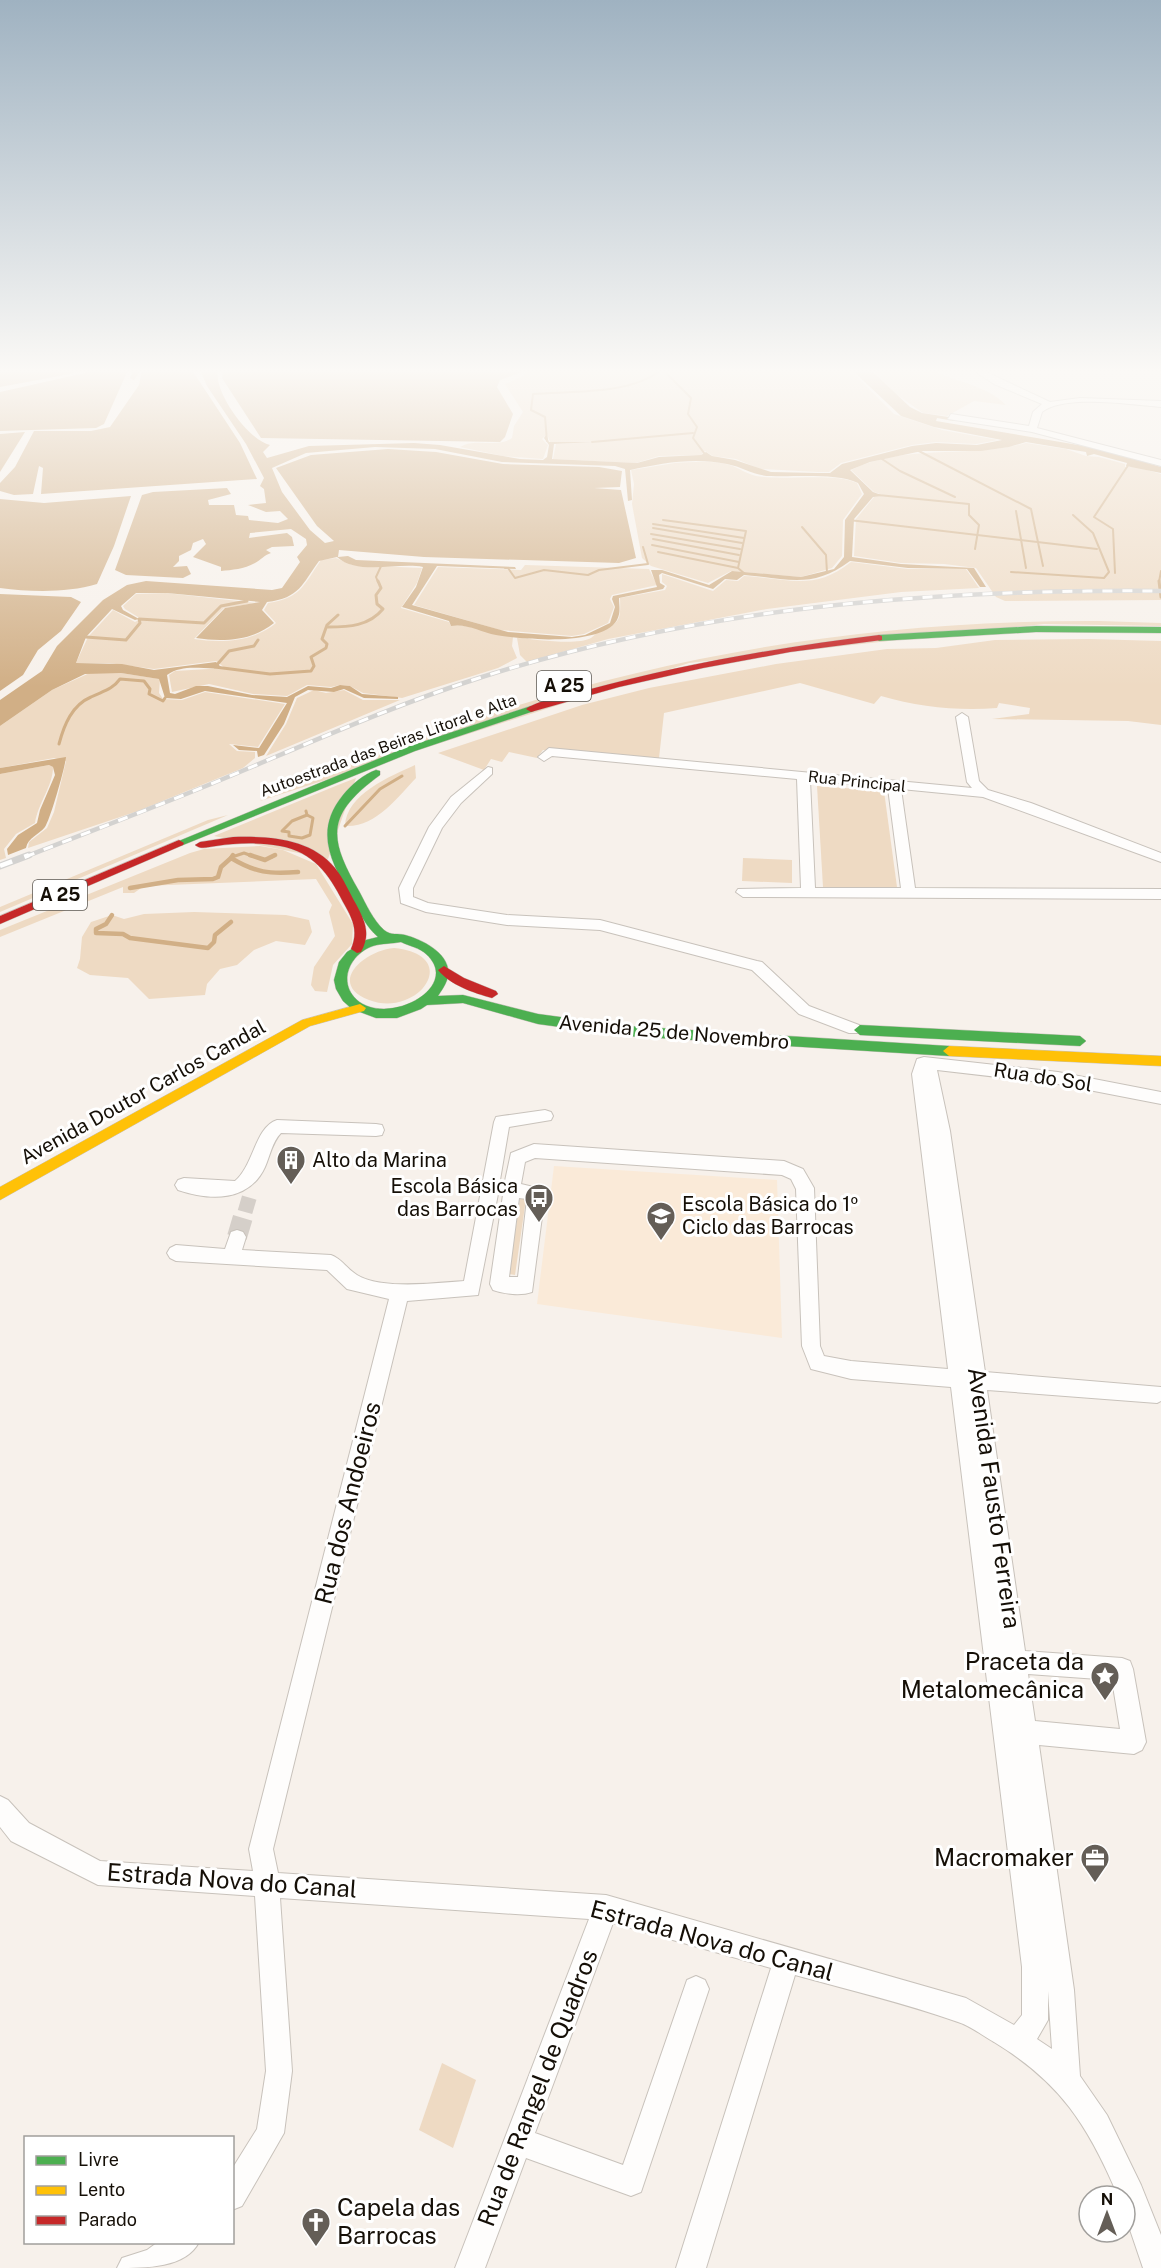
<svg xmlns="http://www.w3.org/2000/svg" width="1161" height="2268" font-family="'Public Sans',sans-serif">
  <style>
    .built { fill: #faead8 }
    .green { fill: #eedac3 }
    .water { fill: #d1af86; fill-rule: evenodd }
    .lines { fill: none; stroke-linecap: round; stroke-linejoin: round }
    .stream-far2 { stroke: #d1af86; stroke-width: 2 }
    .stream-far1 { stroke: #d1af86; stroke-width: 3 }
    .stream { stroke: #d1af86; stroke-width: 4.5 }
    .canal { fill: #d1af86; fill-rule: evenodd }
    .street-tunnel-far1 { stroke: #d5cfc9; stroke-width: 15; stroke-dasharray: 15 8; stroke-linecap: butt }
    .street-tunnel { stroke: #d5cfc9; stroke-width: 20; stroke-dasharray: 20 10; stroke-linecap: butt }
    .street-casing { stroke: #c8c2bb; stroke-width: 2 }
    .fast-casing { stroke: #c8c2bb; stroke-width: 1 }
    .slow-casing { stroke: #c8c2bb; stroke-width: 1 }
    .jam-casing { stroke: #c8c2bb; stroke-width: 1 }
    .street { fill: #fefdfc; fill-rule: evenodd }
    .fast { fill: #4caf50; fill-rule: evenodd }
    .slow { fill: #ffc107; fill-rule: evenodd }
    .jam { fill: #c62828; fill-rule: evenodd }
    .rail-far1-casing { stroke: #d3d2d0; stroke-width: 4.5 }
    .rail-casing { stroke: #d3d2d0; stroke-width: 7 }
    .rail-far1 { stroke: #fff; stroke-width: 3; stroke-dasharray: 10; stroke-linecap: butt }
    .rail { stroke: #fff; stroke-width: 4.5; stroke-dasharray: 13; stroke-linecap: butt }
    .labels { text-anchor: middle; stroke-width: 6; stroke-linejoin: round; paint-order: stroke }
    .far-street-label { font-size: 16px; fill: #150f07; stroke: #fff }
    .shield { fill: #fff; stroke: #5b5751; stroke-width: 1.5 }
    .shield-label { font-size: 18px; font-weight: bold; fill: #150f07 }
    .street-label { font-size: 20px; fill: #150f07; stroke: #fff }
    .poi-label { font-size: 20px; fill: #150f07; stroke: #fff; text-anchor: start }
    .near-street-label { font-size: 24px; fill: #150f07; stroke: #fff }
    .near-poi-label { font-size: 24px; fill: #150f07; stroke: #fff; text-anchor: end }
  </style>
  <rect width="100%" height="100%" fill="#f7f1eb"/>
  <path class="built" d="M554,1166L777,1180L782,1338L537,1304Z"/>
  <g class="green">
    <path d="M528,370H850L894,414L942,430L998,440L976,444L936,442L912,445L841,463L829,472H818L760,469L736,459L713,456L705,451L701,455L659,456L636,463L553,459L556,444L599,442H550L547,434L542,439L548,445L543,459L503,456L460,447C475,437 497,449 512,438L514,426L523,412L505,384L525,375Z"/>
    <path d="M933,370C957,383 985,384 1006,405L974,401L947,416L923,413L896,394L873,371Z"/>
    <path d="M1026,443L1066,449L1086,456L1099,457L1125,464V467H1137L1161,474V600L1005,601L996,597L976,568L944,564L901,563L854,556L856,519L874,497L886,496L874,492L851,470C907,443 969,459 1026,443Z"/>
    <path d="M675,463C693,462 713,460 730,465C739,468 747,474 756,476C785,481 833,472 857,483L862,494L843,520L842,556L832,568L801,577L731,571L708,583L651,566L642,558L632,504L634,484L631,470Z"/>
    <path d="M336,558L352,565L422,568L417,583L401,608L449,622L451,626C466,623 496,635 513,637L512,646L517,658L498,668L402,698L363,693L350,686L340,685L331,687L307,685L287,696L253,694L209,684L172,692L169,675L175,671L225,668L216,661L154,669L109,663H76L88,637L113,610L135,622L141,619L125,609L123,606L136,594L166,593L256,603L224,608L194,639C222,643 253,642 276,623L264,610L268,603C302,598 304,584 321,560Z"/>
    <path d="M851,562L908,569H966L979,588L901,592L767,609L608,639L527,662L520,655L517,638C535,639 576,646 591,638C594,636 596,633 599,632C619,622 621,623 620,598L665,590L667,586L662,582V574L713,591L726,580L738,581L744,576C787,578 814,592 851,562Z"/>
    <path d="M525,565L649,569L657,585L612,595L610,599L614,607L608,623L584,634L572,636L500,630L414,605L438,567L521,570Z"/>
    <path d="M1099,621L1161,623V626L1044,624L689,663L260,801C308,773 371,755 424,736C648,657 861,620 1099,621Z"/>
    <path d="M1089,639L1161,641V725L1128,721L992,719L1029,714L1030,708L999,703L997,708C958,711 919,707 881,696L874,704L800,683L664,713L659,758L543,750L537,758L509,752L502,762L491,759L484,770L438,753L582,705L649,688L776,664L887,649L936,648L995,640Z"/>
    <path d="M92,672L121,673L160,679L159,693L163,699L182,700L205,692L285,704L258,747L229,744L237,751L255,752V758L243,768L138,811L28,848L29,842L47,828L54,812L66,761L54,758L0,768V726L52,690Z"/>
    <path d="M314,690L326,693L344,690L363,700H400L266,756L286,724L297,698Z"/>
    <path d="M49,765L53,767C53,786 38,803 35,823L16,834L4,849L6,858L0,860V774Z"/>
    <path d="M415,765L416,778C398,797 375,828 345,826C346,794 391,776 415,765Z"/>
    <path d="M356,778L328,859L214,836L338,785Z"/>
    <path d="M817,786L884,791L897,887H823Z"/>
    <path d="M228,815L0,912V907L208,820Z"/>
    <path d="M260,846L283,850L316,864L353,924L352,944L333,965L327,992L315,991L311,985L314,967L335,936L329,912L332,905L316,879L144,886L134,893H123V887L0,937V930L190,853L204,849Z"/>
    <path d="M743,858L792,860V883L742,881Z"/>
    <path d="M194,912L286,915L309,920L312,932L305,945L276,941L254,950L237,965L220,969L207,984L205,995L149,999L128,978L90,975L77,968L80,959L82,937L91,922L112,915L124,919L144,914Z"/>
    <path d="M394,948C464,955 418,1019 369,1000C327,984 363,951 394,948Z"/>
    <path d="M520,1199H526L515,1275L509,1274Z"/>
    <path d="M442,2063L476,2080L453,2148L419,2130Z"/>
  </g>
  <g class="water">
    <path d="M0,370H79L70,374L0,387Z"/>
    <path d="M87,370H128L104,424L96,428L0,431V392L85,373Z"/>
    <path d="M142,370H192L240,443L257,479L41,494L43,468L39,466L33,494L14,495L0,491V483L15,467L34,431H91L110,427L139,385Z"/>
    <path d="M200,370H218C213,391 248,440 270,445L263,452L267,458L309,446L414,443L440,445L520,459L543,460L547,457L549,445L544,438L546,435L549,442H596L554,444L552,459L637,463L659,457L701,455L706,452L712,456L735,460L771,472L818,473H830L842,464L912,446L936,443L977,445L1002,440L934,427L901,416L852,370H871L910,407L922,413L955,418L954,421L937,418L936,421L1102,449L1161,467V473L1126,466L1127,463L1094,454L1087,456L1086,452L1026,442L1009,447L981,451H922L870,462L850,470L873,492L884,496L873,497L854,519L852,557L901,564L974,568L986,587H980L967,569L908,568L850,561C812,590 786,578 744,575L737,580L725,579L713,589L662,573L659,575L660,583L665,586L663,589L619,598C619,606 621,612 617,620C602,646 523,640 496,635C481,632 466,623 451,626L449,621L402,607L416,587L423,567C398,562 358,576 337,557L319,561C302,584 300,598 267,602L262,610L274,623C252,641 223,642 196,638L225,608L260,602L167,593H136L121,606L123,610L139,619L135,620L112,609L86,637L76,663L122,664L154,670L216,662L222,668C203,670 184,663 167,675L170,693L175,694L196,686H208L252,695L287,697L308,686L331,688L340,685L350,686L362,694L398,697V699L364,698L344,689L334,692L308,690L295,697L284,724L264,755L258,757L257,751L239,750L233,745L259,748L287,703L205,691L181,699L165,698L159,679L121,673L85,674L52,690L0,726V700L42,671L57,646L103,600L127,585L146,581L272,590L282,588L300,562L297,557L307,545L306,539L291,529L250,533L249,538L287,533L292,537L294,546L272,547L266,550L271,553C264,555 261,560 255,563C244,569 232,570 221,571V567L193,557L206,544L203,539L193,543L191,550L179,556V561L173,567L187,566L191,574L183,578L126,575L115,570L142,495L153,492L227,488L231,494L208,500L209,505H234L236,515L248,516L249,520L278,523L288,519L280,511L266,512L248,505L266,503L264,489L260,486L264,478L246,444L207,386ZM375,447L435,449L502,462L615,466L625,469L628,501L632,500L630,470C661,463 695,457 727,464C743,467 754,476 771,476C796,477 838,473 858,483L864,494L845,520L844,557L834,569L801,577L732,571L709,585L662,570H651L657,587L613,596L612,599L615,607L610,623L585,635L572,637L508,632L412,605L437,566L516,569L515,567L356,560L348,556L338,557L339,550L424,557L619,563L636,558L621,490L594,488L620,487L622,471L599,467L503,464L436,452L388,449L311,455L276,468L317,526L334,541L325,543L310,530L282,492L272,468L306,453Z"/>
    <path d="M223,370H519L522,372L500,380L497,387L513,414L505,437L500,442L261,438L222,378Z"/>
    <path d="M25,432L0,472V434Z"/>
    <path d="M131,496L114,546L97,584C67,593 31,592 0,588V499L44,503Z"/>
    <path d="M0,594L71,597L81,602L61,631L38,650L23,675L0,691Z"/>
    <path d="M66,757C65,768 50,820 45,827C39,835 28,837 26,848L8,855L7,849L18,835L37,823L40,810L55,775L53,767L49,765L0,774V768Z"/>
  </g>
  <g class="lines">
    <g class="stream-far2">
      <path d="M667,374L691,398L688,414L697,427L693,438L707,457"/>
      <path d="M547,441L545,417L531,410L533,394C572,391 630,395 661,370"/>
      <path d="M592,442L693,433"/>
      <path d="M915,449L1031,509L1043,566"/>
      <path d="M879,457L900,471L955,497"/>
      <path d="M878,495L969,504V515L979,525L975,549"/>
      <path d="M1016,511L1026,568"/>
      <path d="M663,520L746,531L738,568L745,574"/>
      <path d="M849,520L1097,549"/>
      <path d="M653,524L744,538"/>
      <path d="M802,527L826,555L827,573"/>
      <path d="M653,528L742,543"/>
      <path d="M651,534L740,549"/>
      <path d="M653,539L739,555"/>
      <path d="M652,545L739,562"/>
      <path d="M658,552L738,568"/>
      <path d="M505,568H508L515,578L544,570L588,575L599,570L648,564L643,547"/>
      <path d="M1011,572L1104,578L1109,572L1093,533L1073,515"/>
      <path d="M1115,573L1113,529L1094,517L1129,464"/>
      <path d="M378,582L376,577L382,564"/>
      <path d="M1159,582L1161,571"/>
    </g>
    <g class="stream-far1">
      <path d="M1159,581L1161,597"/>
      <path d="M328,627C349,627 369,626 383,609L377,604L376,595L381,588L378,581"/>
      <path d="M86,637L126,640L140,623L139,619L204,623L221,606L247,601"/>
      <path d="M258,640L254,646L229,651L215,667L270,674L311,671L314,666L311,657L326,648L327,644L322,639L327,625L338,615"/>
      <path d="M59,744C64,725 72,705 91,697C103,691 112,690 120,679L144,681L150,689L149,694L163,701L165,698"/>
      <path d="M306,811L307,815"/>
      <path d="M307,815L313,818L310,835L302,838L289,836V832L282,831L292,821Z"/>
      <path d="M345,826L380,789L402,776"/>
      <path d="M232,857L244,853L255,857"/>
      <path d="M272,857L275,855"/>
    </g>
    <g class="stream">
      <path d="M250,855L265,860L275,855"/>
      <path d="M231,858L233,855"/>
      <path d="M130,888L178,880L213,879L218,877L221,867L231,858C256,873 269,874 298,872"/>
      <path d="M112,915L106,924L96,929V933L123,934L130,938L208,948L214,942L215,935L231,922"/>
    </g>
    <path class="canal" d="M133,370H141L134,380L130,378Z"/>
    <path class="street-tunnel-far1" d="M245,1212L250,1195"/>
    <path class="street-tunnel" d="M237,1237L245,1210"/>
    <g class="street-casing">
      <g id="street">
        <path d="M973,370H982L1050,402L1080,398L1161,401V407C1132,405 1065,394 1042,412L1037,428L1161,460V466L1032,432L948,419L951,414L1029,426L1033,412L1042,404L994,384Z"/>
        <path d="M962,713L968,717L979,781L988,790L1031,803L1161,853V862L983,797L901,789L915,888L1161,889V899L743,897L736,892L738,889L801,888L797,779L552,756L544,761L538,757L549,748L972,788L967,782L956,717ZM810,780L888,788L901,888H815Z"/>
        <path d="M488,767L492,768V774L461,803L442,828L413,888V897L428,903L507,915L600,920L757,961L762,962L809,1006L859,1025L862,1029L859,1033H849L799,1014L752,970L600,930L507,925L426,912L401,903L399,888L429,827L451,797Z"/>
        <path d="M924,1057L1058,1072L1161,1092V1104L1058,1084L937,1070L950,1131L985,1372L1161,1387V1401L1157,1403L987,1390L1025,1651L1122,1658L1130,1661L1133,1669L1146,1742L1142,1750L1134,1754L1039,1745L1074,1990L1080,2076L1107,2115L1141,2185L1161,2235V2268H1143L1125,2215V2196H1118C1088,2125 1060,2082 994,2042C983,2036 971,2026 958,2022C905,2003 849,1990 795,1975L706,2268H676L771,1968L613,1923L535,2133L623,2165L687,1980L696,1976L705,1980L709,1989L641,2192L631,2196L526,2158L485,2268H455L589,1919L280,1898L292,2071L284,2133L242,2206L232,2210V2169L257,2129L266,2071L255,1896L98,1885L11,1841L0,1827V1796L8,1800L29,1823L100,1861L253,1871L249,1849L389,1299L347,1289L327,1270L176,1261L170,1258L167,1253L170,1248L176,1245L225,1249L231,1232L237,1230L243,1232L246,1237L242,1250L331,1255C342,1259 347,1269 357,1275C381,1290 437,1283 464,1281L494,1122L496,1117L502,1116L545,1110L551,1112L553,1116L551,1120L509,1127L500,1180L505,1181L511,1153L534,1144L784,1161L803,1169L814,1188L820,1346L824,1356L851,1361L948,1369L912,1074L917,1059ZM535,1158L782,1175L791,1179L796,1189L802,1346L811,1369L851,1379L951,1387L1022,1967V2015L1014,2025L966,1998L606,1895L278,1873L273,1849L407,1301L478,1295L498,1194L503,1195L490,1284L493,1290C504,1294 521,1296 532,1292L545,1194L542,1189L521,1184L525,1162ZM519,1198L527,1199L518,1277H509ZM1028,1674L1112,1680L1120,1729L1035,1721ZM1048,1991L1052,2049L1037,2039L1048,2020Z"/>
        <path d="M277,1120L376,1124L382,1125L384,1130L382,1135L376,1136L281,1133C272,1142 270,1156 265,1167C249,1202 211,1201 178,1190L175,1185L178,1180L184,1178L235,1181C254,1165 255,1127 277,1120Z"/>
        <path d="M158,2242H199C186,2268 146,2268 117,2268L122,2258L147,2250Z"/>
      </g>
    </g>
    <g class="fast-casing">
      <g id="fast">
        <path d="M1036,626L1161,627V633L1036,632L879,641L875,638L879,635Z"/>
        <path d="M531,706L534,707V711L415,751L183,845L179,846L174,843L407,747Z"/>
        <path d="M376,770L380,771V775C327,814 327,836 359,891C366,904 373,920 384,930C391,936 398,933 405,935C424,940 455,956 447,980C445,986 441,991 438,996L463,995L538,1014L627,1026L949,1046L955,1051L949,1056L627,1036L538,1024L463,1003L427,1005L421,1009L397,1018H376L352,1009L343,1001L336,989L334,980L339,962L347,952L366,940L378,937C366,927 360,913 352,899C332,863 313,832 343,795C351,785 364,774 376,770ZM401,942C409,946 420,948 426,954C463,987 388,1027 357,1000C337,982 350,954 373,946C382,943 392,944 401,942Z"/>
        <path d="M860,1025L1080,1036L1086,1041L1080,1046L860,1035L854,1030Z"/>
      </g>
    </g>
    <g class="slow-casing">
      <g id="slow">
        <path d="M360,1004L366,1008L364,1011L310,1026L0,1200V1187L302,1020Z"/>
        <path d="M949,1046L1161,1056V1066L949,1056L943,1051Z"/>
      </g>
    </g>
    <g class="jam-casing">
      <g id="jam">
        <path d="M879,635L882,636V640L790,652L703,668L619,687L531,712L526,709C538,700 571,694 587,690C683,664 780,647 879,635Z"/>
        <path d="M233,837C268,836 311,838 335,868C344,879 349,892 356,904C365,921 371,934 361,952L357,953L351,949C359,930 352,918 343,902C329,874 313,852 280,846C259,842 237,843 216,846C208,847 201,850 195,845L200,842Z"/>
        <path d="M179,840L184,843L183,845L0,924V916Z"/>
        <path d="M444,966L464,978L496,991L498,994L492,998C474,993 450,985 438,970Z"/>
      </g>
    </g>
    <use href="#street" class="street"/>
    <use href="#fast" class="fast"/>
    <use href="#slow" class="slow"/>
    <use href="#jam" class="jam"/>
    <g class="rail-far1-casing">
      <path id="rail-far1" d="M25,857C91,831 158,806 223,779C309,743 394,705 482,677C702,607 932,589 1161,591"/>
    </g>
    <g class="rail-casing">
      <path id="rail" d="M0,866L29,855"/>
    </g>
    <use href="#rail-far1" class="rail-far1"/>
    <use href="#rail" class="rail"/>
  </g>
  <linearGradient id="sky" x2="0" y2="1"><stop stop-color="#9fb2c1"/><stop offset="0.54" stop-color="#fbf9f6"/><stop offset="1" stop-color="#fbf9f6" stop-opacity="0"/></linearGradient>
  <rect width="1161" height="687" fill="url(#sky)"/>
  <defs>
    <g id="building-pin" transform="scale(1.5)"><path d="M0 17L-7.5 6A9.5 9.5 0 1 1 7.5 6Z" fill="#645e57" stroke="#fff"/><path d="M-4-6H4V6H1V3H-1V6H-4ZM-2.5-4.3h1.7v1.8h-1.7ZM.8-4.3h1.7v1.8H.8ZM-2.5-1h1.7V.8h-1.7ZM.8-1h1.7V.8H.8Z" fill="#fff"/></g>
    <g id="bus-pin" transform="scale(1.5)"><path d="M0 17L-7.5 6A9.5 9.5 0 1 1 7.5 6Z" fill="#645e57" stroke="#fff"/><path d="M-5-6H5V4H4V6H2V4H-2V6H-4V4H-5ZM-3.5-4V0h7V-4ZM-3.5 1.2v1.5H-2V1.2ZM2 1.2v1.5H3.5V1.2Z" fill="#fff"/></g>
    <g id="school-pin" transform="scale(1.5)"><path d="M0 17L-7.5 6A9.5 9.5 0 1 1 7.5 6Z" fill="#645e57" stroke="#fff"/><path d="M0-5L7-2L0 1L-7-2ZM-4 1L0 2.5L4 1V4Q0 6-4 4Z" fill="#fff"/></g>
    <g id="sight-pin" transform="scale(1.5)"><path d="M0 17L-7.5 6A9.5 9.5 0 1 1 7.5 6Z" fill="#645e57" stroke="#fff"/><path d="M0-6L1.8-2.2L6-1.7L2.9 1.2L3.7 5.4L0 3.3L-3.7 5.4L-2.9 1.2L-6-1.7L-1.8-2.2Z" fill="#fff"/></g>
    <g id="office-pin" transform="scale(1.5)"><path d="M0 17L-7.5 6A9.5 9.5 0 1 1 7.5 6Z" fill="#645e57" stroke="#fff"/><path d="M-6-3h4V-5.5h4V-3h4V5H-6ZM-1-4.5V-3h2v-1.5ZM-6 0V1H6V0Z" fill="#fff"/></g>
    <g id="church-pin" transform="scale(1.5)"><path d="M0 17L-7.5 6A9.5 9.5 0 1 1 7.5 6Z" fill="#645e57" stroke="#fff"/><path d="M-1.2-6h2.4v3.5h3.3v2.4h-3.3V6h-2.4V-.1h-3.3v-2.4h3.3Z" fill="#fff"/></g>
  </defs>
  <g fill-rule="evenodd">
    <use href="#building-pin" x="291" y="1160"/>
    <use href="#bus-pin" x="539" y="1198"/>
    <use href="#school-pin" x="661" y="1216"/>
    <use href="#sight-pin" x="1105" y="1676"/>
    <use href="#office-pin" x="1095" y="1858"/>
    <use href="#church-pin" x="316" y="2222"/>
  </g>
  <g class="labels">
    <g class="far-street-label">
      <text transform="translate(388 745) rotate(-20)" y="6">Autoestrada das Beiras Litoral e Alta</text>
      <text transform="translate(857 781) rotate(6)" y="6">Rua Principal</text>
    </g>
    <g class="shield">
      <rect x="537" y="671" width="54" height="30" rx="4.5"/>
      <rect x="33" y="880" width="54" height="30" rx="4.5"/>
    </g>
    <g class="shield-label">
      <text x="564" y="692">A 25</text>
      <text x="60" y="901">A 25</text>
    </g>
    <g class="street-label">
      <text transform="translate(674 1032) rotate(5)" y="7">Avenida 25 de Novembro</text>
      <text transform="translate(1043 1077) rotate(9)" y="7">Rua do Sol</text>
      <text transform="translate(143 1092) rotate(-29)" y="7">Avenida Doutor Carlos Candal</text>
    </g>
    <g class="poi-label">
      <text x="312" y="1167">Alto da Marina</text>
      <text x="518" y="1193" text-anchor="end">Escola Básica<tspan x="518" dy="23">das Barrocas</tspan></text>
      <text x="682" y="1211">Escola Básica do 1º<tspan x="682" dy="23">Ciclo das Barrocas</tspan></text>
    </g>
    <g class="near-street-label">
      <text transform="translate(994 1498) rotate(82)" y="8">Avenida Fausto Ferreira</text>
      <text transform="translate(348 1503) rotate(-76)" y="8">Rua dos Andoeiros</text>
      <text transform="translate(232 1881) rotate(4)" y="8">Estrada Nova do Canal</text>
      <text transform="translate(712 1941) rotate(15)" y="8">Estrada Nova do Canal</text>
      <text transform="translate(538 2088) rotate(-69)" y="8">Rua de Rangel de Quadros</text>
    </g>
    <g class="near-poi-label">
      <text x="1084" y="1670">Praceta da<tspan x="1084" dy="28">Metalomecânica</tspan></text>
      <text x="1074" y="1866">Macromaker</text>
      <text x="337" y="2216" text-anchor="start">Capela das<tspan x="337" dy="28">Barrocas</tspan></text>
    </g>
  </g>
  <rect x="24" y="2136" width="210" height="108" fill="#ffffff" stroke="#a19f9c" stroke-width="1.5"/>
  <rect x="36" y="2156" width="30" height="9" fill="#4caf50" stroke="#a19f9c" stroke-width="1.5"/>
  <text x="78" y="2166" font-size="18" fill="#150f07">Livre</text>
  <rect x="36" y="2186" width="30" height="9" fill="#ffc107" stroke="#a19f9c" stroke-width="1.5"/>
  <text x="78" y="2196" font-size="18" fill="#150f07">Lento</text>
  <rect x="36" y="2216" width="30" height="9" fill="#c62828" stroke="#a19f9c" stroke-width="1.5"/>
  <text x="78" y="2226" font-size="18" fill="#150f07">Parado</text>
  <g transform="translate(1107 2214)"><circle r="28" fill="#ffffff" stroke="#a19f9c" stroke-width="1.5"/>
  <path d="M0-4.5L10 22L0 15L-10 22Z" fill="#645e57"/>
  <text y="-9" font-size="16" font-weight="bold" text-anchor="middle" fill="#150f07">N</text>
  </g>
</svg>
